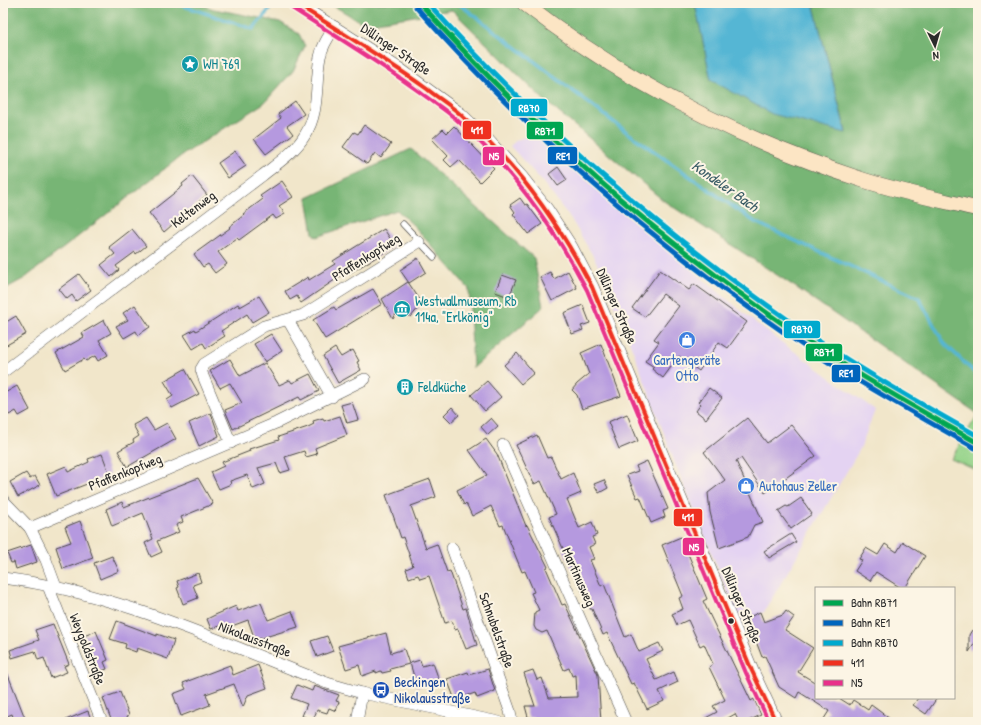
<svg xmlns="http://www.w3.org/2000/svg" width="981" height="725" font-family="'Patrick Hand',sans-serif">
  <style>
    .built { fill: #e4d3f2 }
    .green { fill: #94d389; stroke: #607f5a }
    .forest { fill: #77b575; stroke: #517050 }
    .water { fill: #55b6d4; stroke: #407080 }
    .lines { fill: none; stroke-linecap: round; stroke-linejoin: round }
    .stream { stroke: #55b6d4; stroke-width: 3.5 }
    .building { fill: #b599df }
    .service-casing { stroke: #494743; stroke-width: 7 }
    .minor-casing { stroke: #494743; stroke-width: 12 }
    .tertiary-casing { stroke: #494743; stroke-width: 14 }
    .secondary-casing { stroke: #494743; stroke-width: 16 }
    .service { stroke: #fff; stroke-width: 5.5 }
    .minor { stroke: #fff; stroke-width: 11 }
    .tertiary { stroke: #fff; stroke-width: 13 }
    .secondary { stroke: #fce5c4; stroke-width: 15 }
    .bus-1-casing { stroke: #fcf5e5; stroke-width: 7 }
    .bus-2-casing { stroke: #fcf5e5; stroke-width: 7 }
    .bus-1 { stroke: #ef3120; stroke-width: 4 }
    .bus-2 { stroke: #e8308a; stroke-width: 4 }
    .rail-1-casing { stroke: #fcf5e5; stroke-width: 8 }
    .rail-2-casing { stroke: #fcf5e5; stroke-width: 8 }
    .rail-3-casing { stroke: #fcf5e5; stroke-width: 8 }
    .rail-1 { stroke: #00a651; stroke-width: 5 }
    .rail-2 { stroke: #0065bd; stroke-width: 5 }
    .rail-3 { stroke: #00a9ce; stroke-width: 5 }
    .bus-dot { fill: #2b2b2b; stroke: #fcf5e5; stroke-width: 1.5 }
    .labels { text-anchor: middle; stroke-width: 4; stroke-linejoin: round; paint-order: stroke }
    .street-label { font-size: 14px; fill: #2b2b2b; stroke: #fcf5e5 }
    .culture-label { font-size: 14px; fill: #0d838f; stroke: #fcf5e5; text-anchor: start }
    .shop-label { font-size: 14px; fill: #366cbe; stroke: #fcf5e5 }
    .transit-label { font-size: 14px; fill: #164399; stroke: #fcf5e5; text-anchor: start }
    .water-label { font-size: 15px; font-style: italic; fill: #3a5c66; stroke: #fcf5e5 }
    .line-badge { stroke: #fcf5e5; stroke-width: 1.5 }
    .badge-label { font-size: 11px; text-anchor: middle; font-weight: bold; fill: #fff }
  </style>
  <rect width="100%" height="100%" fill="#fcf5e5"/>
  <filter id="ink" filterUnits="userSpaceOnUse"><feTurbulence type="fractalNoise" baseFrequency=".025" numOctaves="2"/><feDisplacementMap in="SourceGraphic" scale="8" xChannelSelector="R" yChannelSelector="G"/><feConvolveMatrix kernelMatrix="1 2 1 2 8 2 1 2 1" color-interpolation-filters="sRGB"/></filter>
  <filter id="wash" filterUnits="userSpaceOnUse"><feTurbulence type="fractalNoise" baseFrequency=".012" numOctaves="4" result="noise"/><feDisplacementMap in="SourceGraphic" scale="16" xChannelSelector="R" yChannelSelector="G"/><feGaussianBlur stdDeviation="0.9" result="paint"/><feColorMatrix in="noise" values="0 0 0 0 0 0 0 0 0 0 0 0 0 0 0 0 0 1.4 0 .05"/><feComposite in="paint" operator="in"/></filter>
  <g filter="url(#wash)">
    <rect width="100%" height="100%" fill="#f1e6ca"/>
    <path class="built" d="M535,133L621,211L762,328L875,410L860,449L764,612L740,623L675,463L634,353L595,259L571,219L541,180L510,146L517,140Z"/>
    <path class="green" d="M978,414V471L951,459Z"/>
    <g class="forest">
      <path d="M3,3H195L214,9L280,22L299,34L305,46L293,71L264,103L181,156L25,278L3,290Z"/>
      <path d="M329,3H695L711,80L846,132L813,3H978V414L797,288L664,201L544,100L452,10L364,24Z"/>
      <path d="M411,149L534,258L543,307L473,368L469,289L415,227L397,210L316,237L313,233L307,198Z"/>
    </g>
    <path class="water" d="M695,3H813L846,133L772,114L711,80Z"/>
    <g class="lines">
      <g class="stream">
        <path d="M175,3L253,29L269,10"/>
        <path d="M458,3L628,133L755,222L919,298L944,343L978,376"/>
      </g>
    </g>
    <g id="blocks">
      <g class="building">
        <path d="M295,101L304,114L287,126L293,134L266,154L254,139L281,118L278,114Z"/>
        <path d="M364,125L391,144L381,158L375,153L367,164L343,147L354,132L358,134Z"/>
        <path d="M454,126L494,168L480,182L459,160L451,167L444,160L448,156L432,139L443,129L447,133Z"/>
        <path d="M235,151L246,166L228,178L218,163Z"/>
        <path d="M558,167L567,180L558,186L549,174Z"/>
        <path d="M192,176L207,195L164,232L149,213L183,186L182,184Z"/>
        <path d="M282,181L293,197L279,206L285,214L276,219L273,215L239,240L237,238L218,252L227,264L215,273L208,264L203,267L194,254L230,228L229,227L244,215L243,214L263,199L260,196Z"/>
        <path d="M520,198L525,205L527,204L542,224L528,234L513,214L515,212L510,205Z"/>
        <path d="M132,229L146,246L136,254L135,252L116,266L119,270L111,277L101,265L115,254L109,247Z"/>
        <path d="M384,229L395,246L343,277L342,275L301,303L297,296L290,300L285,291L308,277L309,280L335,264L333,261Z"/>
        <path d="M418,258L426,272L409,283L400,270Z"/>
        <path d="M660,270L689,290L694,284L747,322L728,348L719,342L699,371L679,356L663,378L652,369L654,367L645,361L659,342L654,339L679,306L663,294L645,317L632,308Z"/>
        <path d="M568,271L577,288L552,301L540,277L550,272L554,279Z"/>
        <path d="M79,274L91,290L76,301L72,295L67,299L59,289Z"/>
        <path d="M502,275L516,280L509,297L495,292Z"/>
        <path d="M408,282L422,303L411,317L407,314H396L393,319L382,299Z"/>
        <path d="M373,289L382,304L325,339L313,320L334,307L336,310Z"/>
        <path d="M259,296L269,312L252,322L247,314L221,331L225,336L206,348L203,343L193,349L184,335L195,329L196,331L238,304L240,307Z"/>
        <path d="M135,305L150,327L138,335L136,331L124,338L116,326L128,320L123,313Z"/>
        <path d="M583,305L590,323L581,326L583,330L572,334L564,313Z"/>
        <path d="M16,316L26,334L3,347V324Z"/>
        <path d="M104,320L111,333L99,340L108,355L98,361L95,356L86,361L84,359L65,370L56,353L84,337L82,333Z"/>
        <path d="M271,334L282,351L265,362L254,344Z"/>
        <path d="M601,344L621,396L582,409L577,395L572,390L577,384L589,374L581,353Z"/>
        <path d="M335,348L341,357L353,350L359,361L357,362L361,370L338,383L323,356Z"/>
        <path d="M517,353L534,373L521,384L504,365Z"/>
        <path d="M230,359L240,376L265,363L279,385L290,380L292,383L310,374L319,391L301,400L299,397L233,429L225,410L242,403L230,383L220,388L210,371Z"/>
        <path d="M185,369L199,394L172,408L167,400L173,396L164,381Z"/>
        <path d="M487,381L501,397L485,411L471,395Z"/>
        <path d="M17,386L30,410L19,416L16,411L9,415L3,404V394Z"/>
        <path d="M709,388L722,398L706,419L696,411L701,404L699,402Z"/>
        <path d="M352,402L358,420L347,423L341,405Z"/>
        <path d="M452,407L459,415L451,422L444,415Z"/>
        <path d="M211,413L219,436L199,446L189,423Z"/>
        <path d="M627,414L638,441L619,449L608,422Z"/>
        <path d="M340,416L347,435L315,448L317,454L306,457L304,451L285,457L290,470L280,473L276,463L258,468L265,484L253,489L247,475L230,481L231,484L219,489L211,472L224,466L222,462L250,451L249,449L279,440L278,437L308,427L314,424L313,421L323,418L324,421Z"/>
        <path d="M146,418L154,430L167,423L176,439L127,467L118,451L134,442L133,440L139,436L133,425Z"/>
        <path d="M491,418L498,426L488,435L481,427Z"/>
        <path d="M747,418L767,443L791,425L816,456L765,493L741,458L736,461L763,522L754,525L748,537L719,548L710,512L708,493L725,480L704,452Z"/>
        <path d="M537,435L547,458L551,457L561,479L573,473L581,493L567,499L579,528L592,522L597,535L592,537L595,544L589,547L594,559L590,560L601,586L604,584L625,637L631,634L639,652L659,643L663,651L646,659L656,680L674,672L678,682L659,691L664,701L647,709L634,683L631,684L607,633L603,635L592,609H590L549,517L556,514L541,481L534,484L516,445Z"/>
        <path d="M486,439L497,454L526,526L527,525L548,567L546,568L562,605L565,604L598,675L601,722H557L528,717L525,706H535L524,673L533,670L537,680L542,678L549,698L577,697L576,675L572,676L569,668L564,670L547,631L542,633L536,630L534,626L535,612L539,610L531,593L534,592L525,571L522,572L503,525L500,526L491,506L472,516L466,503L464,505L457,490L487,475L469,450Z"/>
        <path d="M102,454L110,475L56,496L47,474L66,466L68,472L89,462L88,459Z"/>
        <path d="M647,461L668,509L663,511L665,517L651,523L640,497L637,498L627,475L638,471L636,466Z"/>
        <path d="M26,473L30,479L35,476L40,485L18,497L10,482Z"/>
        <path d="M198,478L213,504L181,517L183,522L176,525L179,532L157,541L162,552L151,557L145,543L153,539L143,513L112,526L106,509L122,502L124,507Z"/>
        <path d="M430,479L436,497L411,506L426,548L437,544L447,572L450,571L463,609L466,608L477,645L466,649L458,629L455,630L452,621L445,623L429,576L420,579L418,575L409,578L406,569L413,566L403,537L401,538L386,495Z"/>
        <path d="M604,480L608,488L599,493L594,484Z"/>
        <path d="M801,498L812,514L791,529L778,511L786,506L788,507Z"/>
        <path d="M80,521L93,558L63,569L56,547L71,542L65,527Z"/>
        <path d="M791,534L796,542L769,558L764,551Z"/>
        <path d="M681,537L707,599L703,601L751,701L754,699L761,715L746,722H739L735,714L721,722H698L717,712L713,706L725,700L709,667L713,664L704,644L700,646L688,620L677,625L672,614L683,609L679,598L683,596L662,545Z"/>
        <path d="M903,542L925,556L905,588H901L876,572L870,581L855,571L862,560L859,559L866,548L878,555L885,544L897,552Z"/>
        <path d="M31,545L37,562L16,569L14,562L11,563L7,553Z"/>
        <path d="M112,556L119,571L100,579L94,563Z"/>
        <path d="M198,573L201,582L193,585L198,598L183,604L177,588L179,587L177,581Z"/>
        <path d="M261,603L268,620L292,611L298,627L255,640L248,620L221,630L219,626L211,629L207,619L215,615L236,606L238,611Z"/>
        <path d="M786,611L794,617L785,630L813,648L798,672L816,683V698H839L850,705L853,700L868,710L871,705L894,722H822L829,711L799,692L796,698L779,687L765,656L762,657L747,618L760,612L764,622L783,615Z"/>
        <path d="M117,621L157,636V634L174,640L168,659L137,648L136,652L125,648L126,644L110,639Z"/>
        <path d="M53,624L69,664L64,666L67,672L51,678L44,658L38,660L35,651L12,658L10,650L39,640L35,630Z"/>
        <path d="M972,630L978,634V638L969,652V635Z"/>
        <path d="M96,631L108,660L104,662L107,669L94,674L82,646L87,644L84,636Z"/>
        <path d="M386,633L391,653L404,649L409,664L390,669L391,671L382,673L381,671L376,673V671L362,676L359,665L346,669L338,646Z"/>
        <path d="M327,636L333,651L317,657L311,641Z"/>
        <path d="M420,660L422,666L433,663L439,680L417,687L410,663Z"/>
        <path d="M3,662L25,718L15,722L12,714L3,718Z"/>
        <path d="M230,665L233,675L258,665L267,688L248,695L243,707L234,684L206,694L210,705L181,716L173,694L186,689L183,683Z"/>
        <path d="M488,669L495,691L477,698L475,693L455,700L447,679L468,672L469,675Z"/>
        <path d="M297,685L312,691L314,686L339,695L336,701L339,702L336,711L329,708L327,713L317,710L313,720L302,716L307,704L291,698Z"/>
        <path d="M120,692L129,715L127,716L129,722H112L103,698Z"/>
        <path d="M918,698H937L926,714L913,705Z"/>
        <path d="M88,711L92,722H63V721Z"/>
      </g>
    </g>
  </g>
  <g filter="url(#ink)">
    <use href="#blocks" fill-opacity="0" stroke="#494743" stroke-width="1"/>
    <g class="lines">
      <g class="service-casing">
        <path id="service" d="M403,224L434,257"/>
      </g>
      <g class="minor-casing">
        <g id="minor">
          <path d="M288,320L332,397"/>
          <path d="M3,372L263,175C278,163 295,152 305,135C320,112 315,83 320,57C322,46 328,37 335,27"/>
          <path d="M231,443L203,376L201,369L204,364L264,326L303,315L419,242"/>
          <path d="M503,445L626,722"/>
          <path d="M3,500L30,528L46,560L56,587"/>
          <path d="M30,528L276,423L365,379"/>
          <path d="M452,548L510,711L512,722"/>
          <path d="M3,578C115,592 223,643 327,683L362,693L499,722"/>
          <path d="M48,586L102,722"/>
          <path d="M357,722L362,693"/>
        </g>
      </g>
      <g class="tertiary-casing">
        <path id="tertiary" d="M295,3L400,70L460,114L488,141L522,178L547,210L571,247L592,287L752,671L776,722"/>
      </g>
      <g class="secondary-casing">
        <path id="secondary" d="M524,3C625,82 741,140 863,180C901,192 940,200 978,209"/>
      </g>
      <use href="#service" class="service"/>
      <use href="#minor" class="minor"/>
      <use href="#tertiary" class="tertiary"/>
      <use href="#secondary" class="secondary"/>
      <g class="bus-1-casing">
        <path id="bus-1" d="M295,3C339,31 384,58 427,89C438,98 450,105 461,115C516,163 558,222 592,287L752,671L776,722"/>
      </g>
      <g class="bus-2-casing">
        <path id="bus-2" d="M292,8C335,36 379,62 421,93C433,102 446,110 457,120C512,169 552,224 587,290L746,673L769,722"/>
      </g>
      <use href="#bus-1" class="bus-1"/>
      <use href="#bus-2" class="bus-2"/>
      <g class="rail-1-casing">
        <path id="rail-1" d="M420,3C537,135 674,252 821,350C871,383 925,413 978,443"/>
      </g>
      <g class="rail-2-casing">
        <path id="rail-2" d="M416,7C533,139 670,257 817,355C868,388 922,418 975,448"/>
      </g>
      <g class="rail-3-casing">
        <path id="rail-3" d="M428,3C544,133 679,247 823,344C873,377 926,407 978,436"/>
      </g>
      <use href="#rail-1" class="rail-1"/>
      <use href="#rail-2" class="rail-2"/>
      <use href="#rail-3" class="rail-3"/>
    </g>
  </g>
  <defs>
    <g id="sight-disc" transform="scale(0.9)"><circle r="9.5" fill="#0f9aa8" stroke="#fcf5e5"/><path d="M0-6L1.8-2.2L6-1.7L2.9 1.2L3.7 5.4L0 3.3L-3.7 5.4L-2.9 1.2L-6-1.7L-1.8-2.2Z" fill="#fff"/></g>
    <g id="museum-disc" transform="scale(0.9)"><circle r="9.5" fill="#0f9aa8" stroke="#fcf5e5"/><path d="M0-6L6-3V-2H-6V-3ZM-5-1h2V3h-2ZM-1-1h2V3h-2ZM3-1h2V3H3ZM-6 4H6V6H-6Z" fill="#fff"/></g>
    <g id="shop-disc" transform="scale(0.9)"><circle r="9.5" fill="#3f7fe0" stroke="#fcf5e5"/><path d="M-5-2.5h2.3a2.7 3.5 0 0 1 5.4 0H5L5.5 6h-11ZM-1.5-2.5h3a1.5 2.3 0 0 0-3 0Z" fill="#fff"/></g>
    <g id="building-disc" transform="scale(0.9)"><circle r="9.5" fill="#0f9aa8" stroke="#fcf5e5"/><path d="M-4-6H4V6H1V3H-1V6H-4ZM-2.5-4.3h1.7v1.8h-1.7ZM.8-4.3h1.7v1.8H.8ZM-2.5-1h1.7V.8h-1.7ZM.8-1h1.7V.8H.8Z" fill="#fff"/></g>
    <g id="bus-disc" transform="scale(0.9)"><circle r="9.5" fill="#1a4fb4" stroke="#fcf5e5"/><path d="M-5-6H5V4H4V6H2V4H-2V6H-4V4H-5ZM-3.5-4V0h7V-4ZM-3.5 1.2v1.5H-2V1.2ZM2 1.2v1.5H3.5V1.2Z" fill="#fff"/></g>
  </defs>
  <g fill-rule="evenodd">
    <use href="#sight-disc" x="190" y="64"/>
    <use href="#museum-disc" x="402" y="309"/>
    <use href="#shop-disc" x="687" y="340"/>
    <use href="#building-disc" x="405" y="387"/>
    <use href="#shop-disc" x="746" y="486"/>
    <use href="#bus-disc" x="381" y="690"/>
  </g>
  <circle class="bus-dot" cx="731" cy="621" r="3.5"/>
  <g class="labels">
    <g class="street-label">
      <text transform="translate(396 49) rotate(34)" y="5">Dillinger Straße</text>
      <text transform="translate(193 209) rotate(-37)" y="5">Keltenweg</text>
      <text transform="translate(366 257) rotate(-32)" y="5">Pfaffenkopfweg</text>
      <text transform="translate(617 306) rotate(66)" y="5">Dillinger Straße</text>
      <text transform="translate(125 472) rotate(-22)" y="5">Pfaffenkopfweg</text>
      <text transform="translate(579 577) rotate(66)" y="5">Martinusweg</text>
      <text transform="translate(742 605) rotate(67)" y="5">Dillinger Straße</text>
      <text transform="translate(497 630) rotate(70)" y="5">Schnubelstraße</text>
      <text transform="translate(255 639) rotate(21)" y="5">Nikolausstraße</text>
      <text transform="translate(88 649) rotate(68)" y="5">Weygoldstraße</text>
    </g>
    <g class="culture-label">
      <text x="203" y="69">WH 769</text>
      <text x="415" y="306">Westwallmuseum, Rb<tspan x="415" dy="16">114a, "Erlkönig"</tspan></text>
      <text x="418" y="392">Feldküche</text>
    </g>
    <g class="shop-label">
      <text x="687" y="365">Gartengeräte<tspan x="687" dy="16">Otto</tspan></text>
      <text x="759" y="491" text-anchor="start">Autohaus Zeller</text>
    </g>
    <g class="transit-label">
      <text x="394" y="687">Beckingen<tspan x="394" dy="16">Nikolausstraße</tspan></text>
    </g>
    <g class="water-label">
      <text transform="translate(725 186) rotate(35)" y="5">Kondeler Bach</text>
    </g>
  </g>
  <g class="line-badge">
    <rect x="510" y="98" width="38" height="19" rx="4" fill="#00a9ce"/>
    <rect x="462" y="120" width="30" height="20" rx="4" fill="#ef3120"/>
    <rect x="526" y="121" width="38" height="19" rx="4" fill="#00a651"/>
    <rect x="547" y="146" width="31" height="19" rx="4" fill="#0065bd"/>
    <rect x="482" y="146" width="23" height="20" rx="4" fill="#e8308a"/>
    <rect x="783" y="320" width="38" height="19" rx="4" fill="#00a9ce"/>
    <rect x="805" y="343" width="38" height="19" rx="4" fill="#00a651"/>
    <rect x="831" y="364" width="30" height="19" rx="4" fill="#0065bd"/>
    <rect x="673" y="508" width="30" height="19" rx="4" fill="#ef3120"/>
    <rect x="682" y="537" width="23" height="19" rx="4" fill="#e8308a"/>
  </g>
  <g class="badge-label">
    <text x="529" y="112">RB70</text>
    <text x="477" y="134">411</text>
    <text x="545" y="135">RB71</text>
    <text x="563" y="160">RE1</text>
    <text x="494" y="160">N5</text>
    <text x="802" y="333">RB70</text>
    <text x="824" y="356">RB71</text>
    <text x="846" y="377">RE1</text>
    <text x="688" y="521">411</text>
    <text x="694" y="551">N5</text>
  </g>
  <rect width="981" height="725" fill="none" stroke="#fcf5e5" stroke-width="16"/>
  <rect x="815" y="587" width="140" height="112" fill="#fcf5e5" stroke="#a8a49b"/>
  <rect x="823" y="600" width="20" height="6" fill="#00a651" stroke="#a8a49b"/>
  <text x="851" y="607" font-size="12" fill="#2b2b2b">Bahn RB71</text>
  <rect x="823" y="620" width="20" height="6" fill="#0065bd" stroke="#a8a49b"/>
  <text x="851" y="627" font-size="12" fill="#2b2b2b">Bahn RE1</text>
  <rect x="823" y="640" width="20" height="6" fill="#00a9ce" stroke="#a8a49b"/>
  <text x="851" y="647" font-size="12" fill="#2b2b2b">Bahn RB70</text>
  <rect x="823" y="660" width="20" height="6" fill="#ef3120" stroke="#a8a49b"/>
  <text x="851" y="667" font-size="12" fill="#2b2b2b">411</text>
  <rect x="823" y="680" width="20" height="6" fill="#e8308a" stroke="#a8a49b"/>
  <text x="851" y="687" font-size="12" fill="#2b2b2b">N5</text>
  <g transform="translate(935 46) rotate(175)" stroke="#fcf5e5" stroke-width="3" paint-order="stroke">
  <path d="M0-3L7 15L0 10L-7 15Z" fill="#2b2b2b"/>
  <text y="-6" font-size="11" font-weight="bold" text-anchor="middle" fill="#2b2b2b">N</text>
  </g>
</svg>
